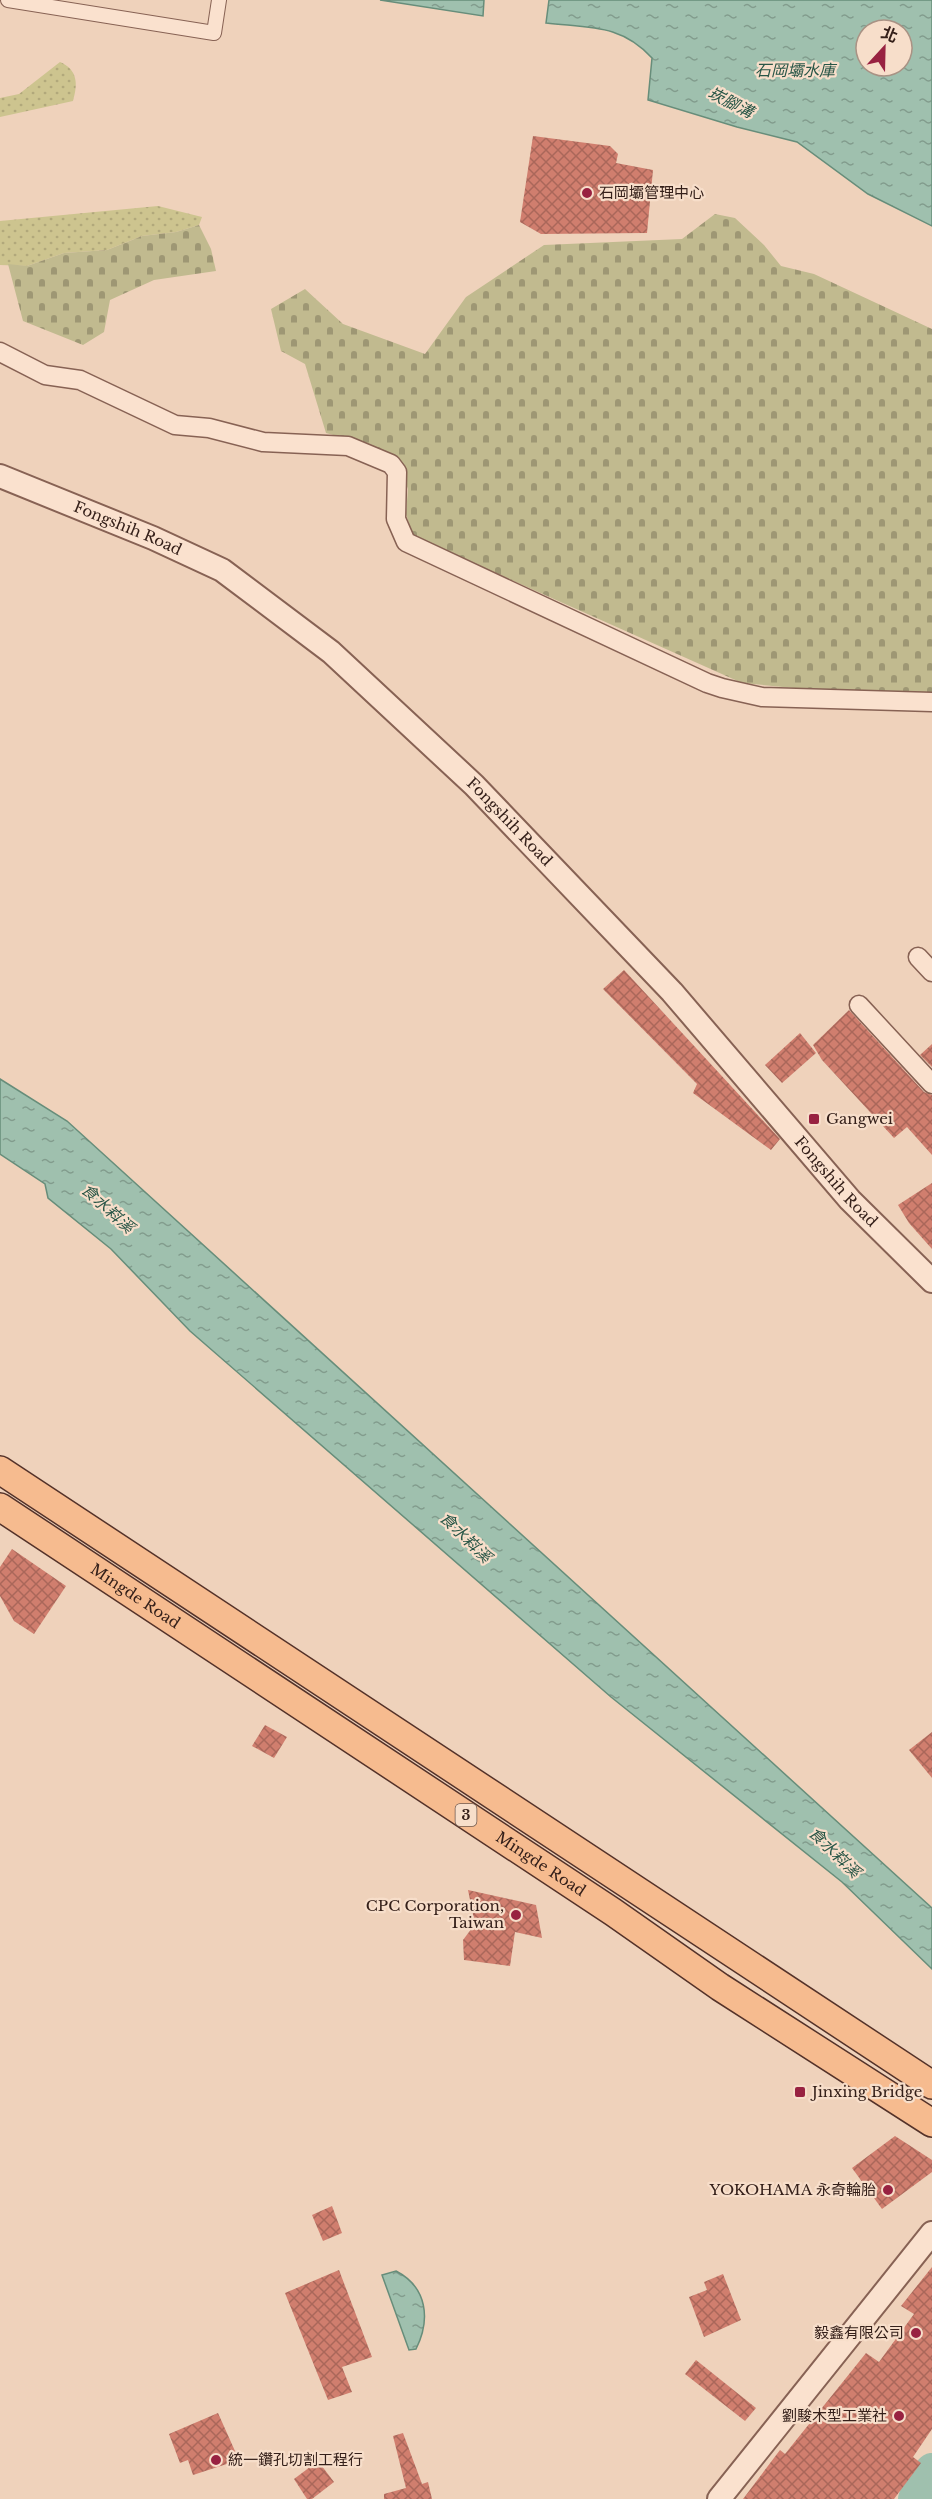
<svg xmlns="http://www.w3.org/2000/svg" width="932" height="2499" font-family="'Libre Baskerville','Noto Sans TC',serif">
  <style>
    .grass { fill: url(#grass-dots) }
    .cemetery { fill: url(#cemetery-stones) }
    .water { fill: url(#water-ripples); stroke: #678d7a; stroke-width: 1.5; fill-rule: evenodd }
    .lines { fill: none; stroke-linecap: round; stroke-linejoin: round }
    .river { stroke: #9fc0ae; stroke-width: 34 }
    .building { fill: url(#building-cross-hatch) }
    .pedestrian-casing { stroke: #876254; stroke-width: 16 }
    .minor-casing { stroke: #876254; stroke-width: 21 }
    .tertiary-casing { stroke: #876254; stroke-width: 26 }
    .primary-casing { stroke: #543229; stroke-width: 30 }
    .pedestrian { stroke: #fae1ce; stroke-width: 14 }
    .minor { stroke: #fae1ce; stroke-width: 18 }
    .tertiary { stroke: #fae1ce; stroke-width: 22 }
    .primary { stroke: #f6bb8f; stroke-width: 27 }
    .poi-dot { fill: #982241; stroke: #f7deca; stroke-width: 2 }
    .labels { text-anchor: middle; stroke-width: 4.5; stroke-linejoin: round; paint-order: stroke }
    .shield { fill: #f7deca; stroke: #6f594f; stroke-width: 1.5 }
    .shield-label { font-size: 14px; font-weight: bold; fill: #35201a }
    .poi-label { font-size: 15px; fill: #35201a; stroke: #f7deca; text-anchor: start }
    .street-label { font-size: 15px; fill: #35201a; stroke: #f7deca }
    .water-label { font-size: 16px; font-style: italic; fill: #285647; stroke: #f7deca }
  </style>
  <defs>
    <pattern id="grass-dots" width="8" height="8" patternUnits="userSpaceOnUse" patternTransform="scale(1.5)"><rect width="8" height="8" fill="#cdc48f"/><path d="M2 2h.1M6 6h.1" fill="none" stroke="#b1a87b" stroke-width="1.8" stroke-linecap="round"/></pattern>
    <pattern id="cemetery-stones" width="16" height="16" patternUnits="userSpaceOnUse" patternTransform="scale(1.5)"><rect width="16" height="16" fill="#c1ba8f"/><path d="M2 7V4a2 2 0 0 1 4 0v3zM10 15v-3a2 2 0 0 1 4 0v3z" fill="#9e9774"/></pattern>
    <pattern id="water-ripples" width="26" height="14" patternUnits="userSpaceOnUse" patternTransform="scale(1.5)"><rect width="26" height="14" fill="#9fc0ae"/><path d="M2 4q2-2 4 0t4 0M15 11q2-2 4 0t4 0" fill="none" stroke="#829c8d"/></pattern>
    <pattern id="building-cross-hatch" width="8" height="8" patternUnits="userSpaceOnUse" patternTransform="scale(1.5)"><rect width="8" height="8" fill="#d07e6e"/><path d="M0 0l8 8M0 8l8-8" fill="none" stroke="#aa675a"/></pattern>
  </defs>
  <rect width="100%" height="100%" fill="#efd2bb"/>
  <g class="grass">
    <path d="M60,62C78,70 78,84 73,101L0,117V98L19,94Z"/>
    <path d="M158,206L202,217L199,225L176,232L142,236L107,250L64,253L27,266L0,265V221Z"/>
  </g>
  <g class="cemetery">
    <path d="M715,214L735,218L764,245L781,266L814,274L932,329V696L846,693L742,683L413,536L406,514L408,489L398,463L366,444L326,433L305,364L281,351L271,309L305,289L343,324L425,354L466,297L544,245L682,239Z"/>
    <path d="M199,225L211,249L216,271L154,280L110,300L104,332L83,345L23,321L8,264L27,266L64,253L107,250L142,236L176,232Z"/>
  </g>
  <g class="water">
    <path d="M380,0H484L483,16Z"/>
    <path d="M549,0H932V226L868,194L797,142L737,127L648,100L652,58C621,24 590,28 546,23ZM866,30H902V66H866Z"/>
    <path d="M0,1079L67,1121L932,1908V1969L842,1882L611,1697L190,1331L111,1249L48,1198L45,1184L0,1154Z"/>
    <path d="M396,2271C427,2287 431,2319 416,2349L409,2350L382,2275Z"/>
  </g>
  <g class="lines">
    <path class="river" d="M915,2499L921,2484L932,2470"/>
  </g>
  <g class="building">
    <path d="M533,136L610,146L618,154L616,163L653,170L647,233L541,234L520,222Z"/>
    <path d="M624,970L780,1139L771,1150L693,1093L697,1084L603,989Z"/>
    <path d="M849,1010L924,1092L932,1095V1155L907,1127L894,1138L822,1060L813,1045Z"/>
    <path d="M800,1033L816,1053L782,1083L765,1065Z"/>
    <path d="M932,1044V1067L920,1055Z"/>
    <path d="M932,1183V1249L909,1223L898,1205Z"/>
    <path d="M12,1549L66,1586L34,1634L14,1621L0,1596V1567Z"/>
    <path d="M265,1725L287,1737L274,1758L252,1746Z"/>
    <path d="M932,1732V1778L909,1750Z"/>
    <path d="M468,1890L536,1905L542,1938L515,1932L510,1966L464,1960L463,1940L475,1924Z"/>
    <path d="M895,2136L932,2160V2172L882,2209L852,2168Z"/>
    <path d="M332,2206L342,2233L323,2241L312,2215Z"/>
    <path d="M932,2267V2429L913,2457L921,2463L894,2499H743L780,2450L785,2454L866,2353L879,2362L914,2314L901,2306Z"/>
    <path d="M339,2270L372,2357L342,2367L352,2392L328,2400L285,2293Z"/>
    <path d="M723,2274L741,2320L704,2337L689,2297L707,2290L704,2282Z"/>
    <path d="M696,2360L756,2408L745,2421L685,2374Z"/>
    <path d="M218,2413L239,2460L193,2475L188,2460L180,2463L169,2434Z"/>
    <path d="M403,2433L422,2484L428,2482L432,2499H384V2494L406,2488L393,2436Z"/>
    <path d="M318,2461L334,2482L312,2499H307L294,2479Z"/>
  </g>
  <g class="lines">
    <g class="pedestrian-casing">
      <path id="pedestrian" d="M8,0L214,33L219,0"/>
    </g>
    <g class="minor-casing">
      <g id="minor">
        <path d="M0,352L45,375L80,380L175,425L209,428L263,442L348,446L391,464L397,472L396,519L406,542L707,683L722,688L762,697L932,702"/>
        <path d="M918,957L932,972"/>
        <path d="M859,1005L932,1084"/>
      </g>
    </g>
    <g class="tertiary-casing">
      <g id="tertiary">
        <path id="s1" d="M0,476L153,538L222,570L331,652L474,785L672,992L850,1200L932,1281"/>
        <path d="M719,2499L932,2233"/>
      </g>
    </g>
    <g class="primary-casing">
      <g id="primary">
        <path d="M0,1470L932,2085"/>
        <path id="s2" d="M0,1507L613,1912L720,1987L932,2123"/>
      </g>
    </g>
    <use href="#pedestrian" class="pedestrian"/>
    <use href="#minor" class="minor"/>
    <use href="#tertiary" class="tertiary"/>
    <use href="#primary" class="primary"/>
  </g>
  <g class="poi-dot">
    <circle cx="587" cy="193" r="6"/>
    <rect x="808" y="1113" width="12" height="12" rx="3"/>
    <circle cx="516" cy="1915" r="6"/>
    <rect x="794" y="2086" width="12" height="12" rx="3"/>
    <circle cx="888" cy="2190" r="6"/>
    <circle cx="916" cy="2333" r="6"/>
    <circle cx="899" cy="2416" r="6"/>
    <circle cx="216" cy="2460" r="6"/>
  </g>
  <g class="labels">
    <rect class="shield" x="455.5" y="1804" width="21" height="22" rx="4.5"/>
    <g class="shield-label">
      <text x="466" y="1820">3</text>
    </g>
    <g class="poi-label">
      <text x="599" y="198">石岡壩管理中心</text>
      <text x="826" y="1124">Gangwei</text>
      <text x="504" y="1911" text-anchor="end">CPC Corporation,<tspan x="504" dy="17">Taiwan</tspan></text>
      <text x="812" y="2097">Jinxing Bridge</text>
      <text x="876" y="2195" text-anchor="end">YOKOHAMA 永奇輪胎</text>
      <text x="904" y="2338" text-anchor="end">毅鑫有限公司</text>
      <text x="887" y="2421" text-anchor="end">劉駿木型工業社</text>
      <text x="228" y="2465">統一鑽孔切割工程行</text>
    </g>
    <g class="street-label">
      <text dy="5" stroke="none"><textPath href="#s1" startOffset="138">Fongshih Road</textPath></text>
      <text dy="5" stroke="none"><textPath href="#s1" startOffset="624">Fongshih Road</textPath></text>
      <text dy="5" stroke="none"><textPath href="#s1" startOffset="1110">Fongshih Road</textPath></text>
      <text dy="5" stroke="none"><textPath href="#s2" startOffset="162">Mingde Road</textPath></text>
      <text dy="5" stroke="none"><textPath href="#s2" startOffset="648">Mingde Road</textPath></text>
    </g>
    <g class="water-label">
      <text x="795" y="76">石岡壩水庫</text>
      <text transform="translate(731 102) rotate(27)" y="6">崁腳溝</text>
      <text transform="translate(108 1208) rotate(42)" y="6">食水嵙溪</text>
      <text transform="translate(466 1537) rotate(44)" y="6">食水嵙溪</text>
      <text transform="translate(835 1852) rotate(44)" y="6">食水嵙溪</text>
    </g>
  </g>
  <g transform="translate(884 48) rotate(22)"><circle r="28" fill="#f7deca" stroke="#a99284" stroke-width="1.5"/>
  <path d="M0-4.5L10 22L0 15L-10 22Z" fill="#982241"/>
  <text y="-9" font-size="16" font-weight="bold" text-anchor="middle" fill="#35201a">北</text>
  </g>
</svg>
